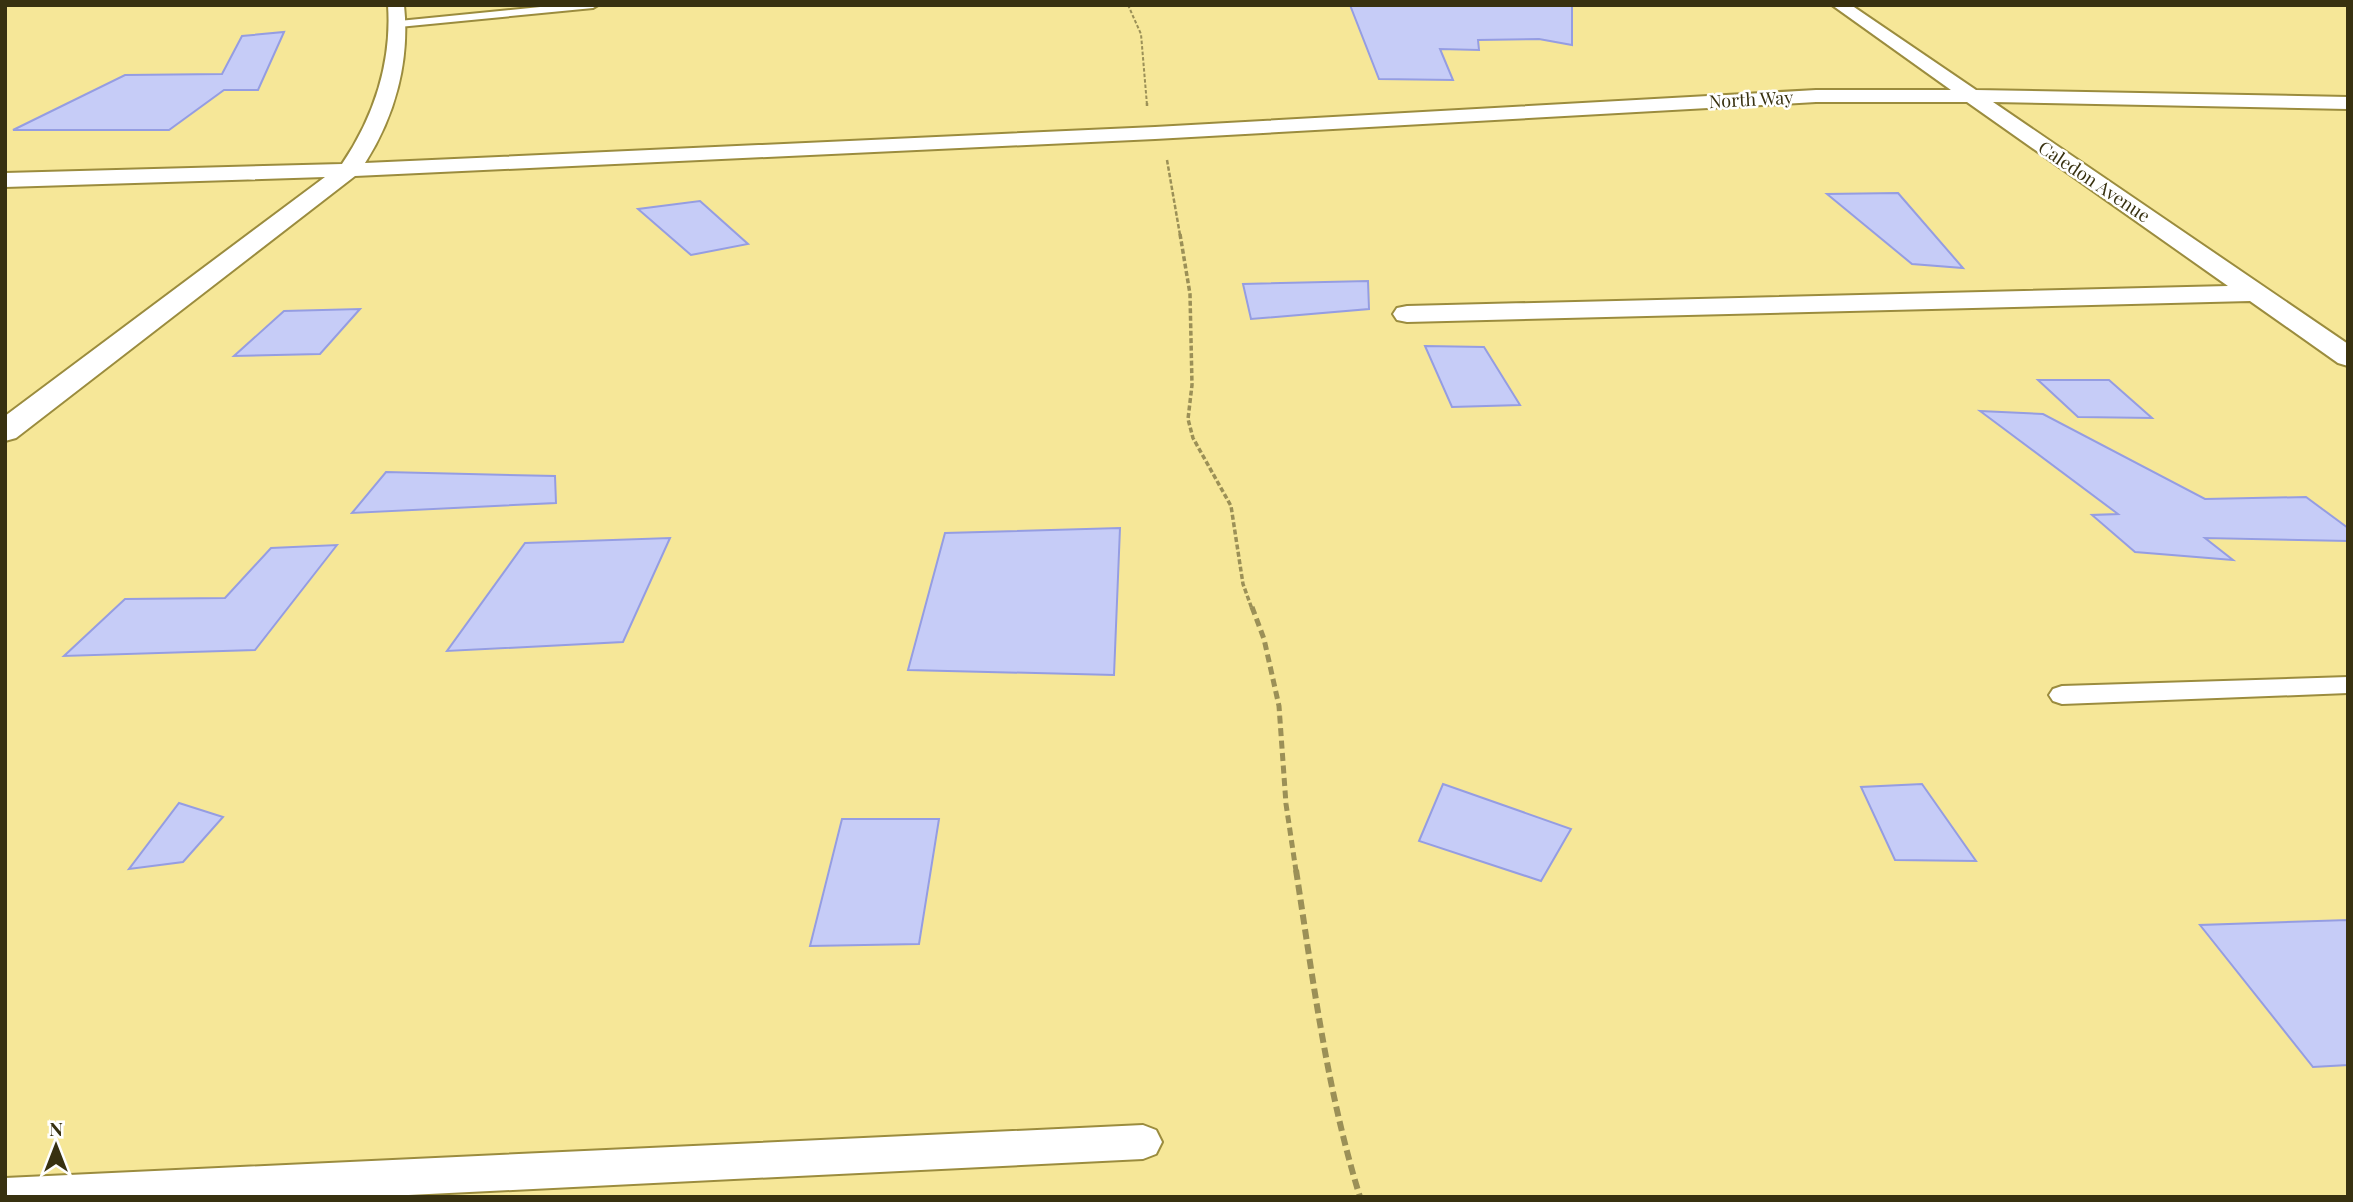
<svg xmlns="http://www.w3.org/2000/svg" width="2353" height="1202" font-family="'Playfair Display',serif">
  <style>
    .building { fill: #c6ccf7; stroke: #959de2; stroke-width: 2 }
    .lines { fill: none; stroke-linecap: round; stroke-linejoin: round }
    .service-casing { stroke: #9b8c3e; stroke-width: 4 }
    .minor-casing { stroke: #9b8c3e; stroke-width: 4 }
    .path-far4 { stroke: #9b9057; stroke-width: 2; stroke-dasharray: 3.5 2; stroke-linecap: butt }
    .path-far3 { stroke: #9b9057; stroke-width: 2.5; stroke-dasharray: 4.5 2; stroke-linecap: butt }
    .path-far2 { stroke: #9b9057; stroke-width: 3.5; stroke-dasharray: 5 2.5; stroke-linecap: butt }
    .path-far1 { stroke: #9b9057; stroke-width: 5; stroke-dasharray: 8 4.5; stroke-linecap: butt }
    .path { stroke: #9b9057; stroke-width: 6; stroke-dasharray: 10 5; stroke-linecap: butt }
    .service { fill: #fff; fill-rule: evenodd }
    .minor { fill: #fff; fill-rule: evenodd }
    .labels { text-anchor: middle; stroke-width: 5; stroke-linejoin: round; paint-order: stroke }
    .far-street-label { font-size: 18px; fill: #383110; stroke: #fff }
  </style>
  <rect width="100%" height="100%" fill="#f6e798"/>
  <g class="building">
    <path d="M1350,5H1572V45L1539,39L1478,40L1479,50L1440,49L1453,80L1379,79Z"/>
    <path d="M284,32L258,90H224L169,130H13L125,75L222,74L242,36Z"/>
    <path d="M1898,193L1963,268L1912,264L1827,194Z"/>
    <path d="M700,201L748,244L691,255L638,209Z"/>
    <path d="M1368,281L1369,309L1251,319L1243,284Z"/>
    <path d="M360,309L320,354L234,356L284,311Z"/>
    <path d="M1425,346L1484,347L1520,405L1452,407Z"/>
    <path d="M2038,380H2109L2152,418L2078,417Z"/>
    <path d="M1980,411L2043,414L2205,499L2306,497L2348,528V541L2205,538L2233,560L2135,552L2092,515L2118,514Z"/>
    <path d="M386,472L555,476L556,503L352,513Z"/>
    <path d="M1120,528L1114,675L908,670L945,533Z"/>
    <path d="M670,538L623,642L447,651L525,543Z"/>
    <path d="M337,545L255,650L64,656L125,599L225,598L271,548Z"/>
    <path d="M1443,784L1571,829L1541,881L1419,841Z"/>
    <path d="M1922,784L1976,861L1895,860L1861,787Z"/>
    <path d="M179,803L223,817L183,862L129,869Z"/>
    <path d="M842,819H939L919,944L810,946Z"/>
    <path d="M2348,920V1065L2313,1067L2200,925Z"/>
  </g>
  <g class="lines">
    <g class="service-casing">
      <g id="service">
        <path d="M560,5H598L593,8L399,27L394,24L399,21Z"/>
        <path d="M2348,677V693L2062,704L2053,701L2049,695L2053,689L2062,686Z"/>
        <path d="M1143,1125L1156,1130L1162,1142L1156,1154L1143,1159L368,1197H5V1178Z"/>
      </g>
    </g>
    <g class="minor-casing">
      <path id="minor" d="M388,5H404C410,61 395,116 365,163L1155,127L1816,90H1951L1832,5H1851L1976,90L2348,97V109L1993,102L2348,344V366L2338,363L2250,301L1407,322L1397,320L1393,314L1397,308L1407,306L2228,286L1967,102H1816L1155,139L355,176L16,438L5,441V416L325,177L5,187V173L342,164C374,117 392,62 388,5Z"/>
    </g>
    <path class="path-far4" d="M1128,5L1141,34L1147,105"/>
    <g class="path-far3">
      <path d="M1147,103V106"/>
      <path d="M1167,160L1180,235"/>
    </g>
    <path class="path-far2" d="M1180,234L1190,294L1192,385L1188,419L1193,438L1231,506L1243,584L1252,609"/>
    <path class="path-far1" d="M1252,607L1264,639L1279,706L1286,804L1296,871"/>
    <path class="path" d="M1296,870C1313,980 1327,1091 1360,1197"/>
    <use href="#service" class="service"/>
    <use href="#minor" class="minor"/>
  </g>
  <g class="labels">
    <g class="far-street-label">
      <text transform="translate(1751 100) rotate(-3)" y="6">North Way</text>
      <text transform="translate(2094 182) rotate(34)" y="6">Caledon Avenue</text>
    </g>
  </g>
  <rect width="2353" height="1202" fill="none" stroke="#383110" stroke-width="14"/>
  <g transform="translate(56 1146)" stroke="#ffffff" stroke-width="5" paint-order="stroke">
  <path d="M0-5L12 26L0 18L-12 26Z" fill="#383110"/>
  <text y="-10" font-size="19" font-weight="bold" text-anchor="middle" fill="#383110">N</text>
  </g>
</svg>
